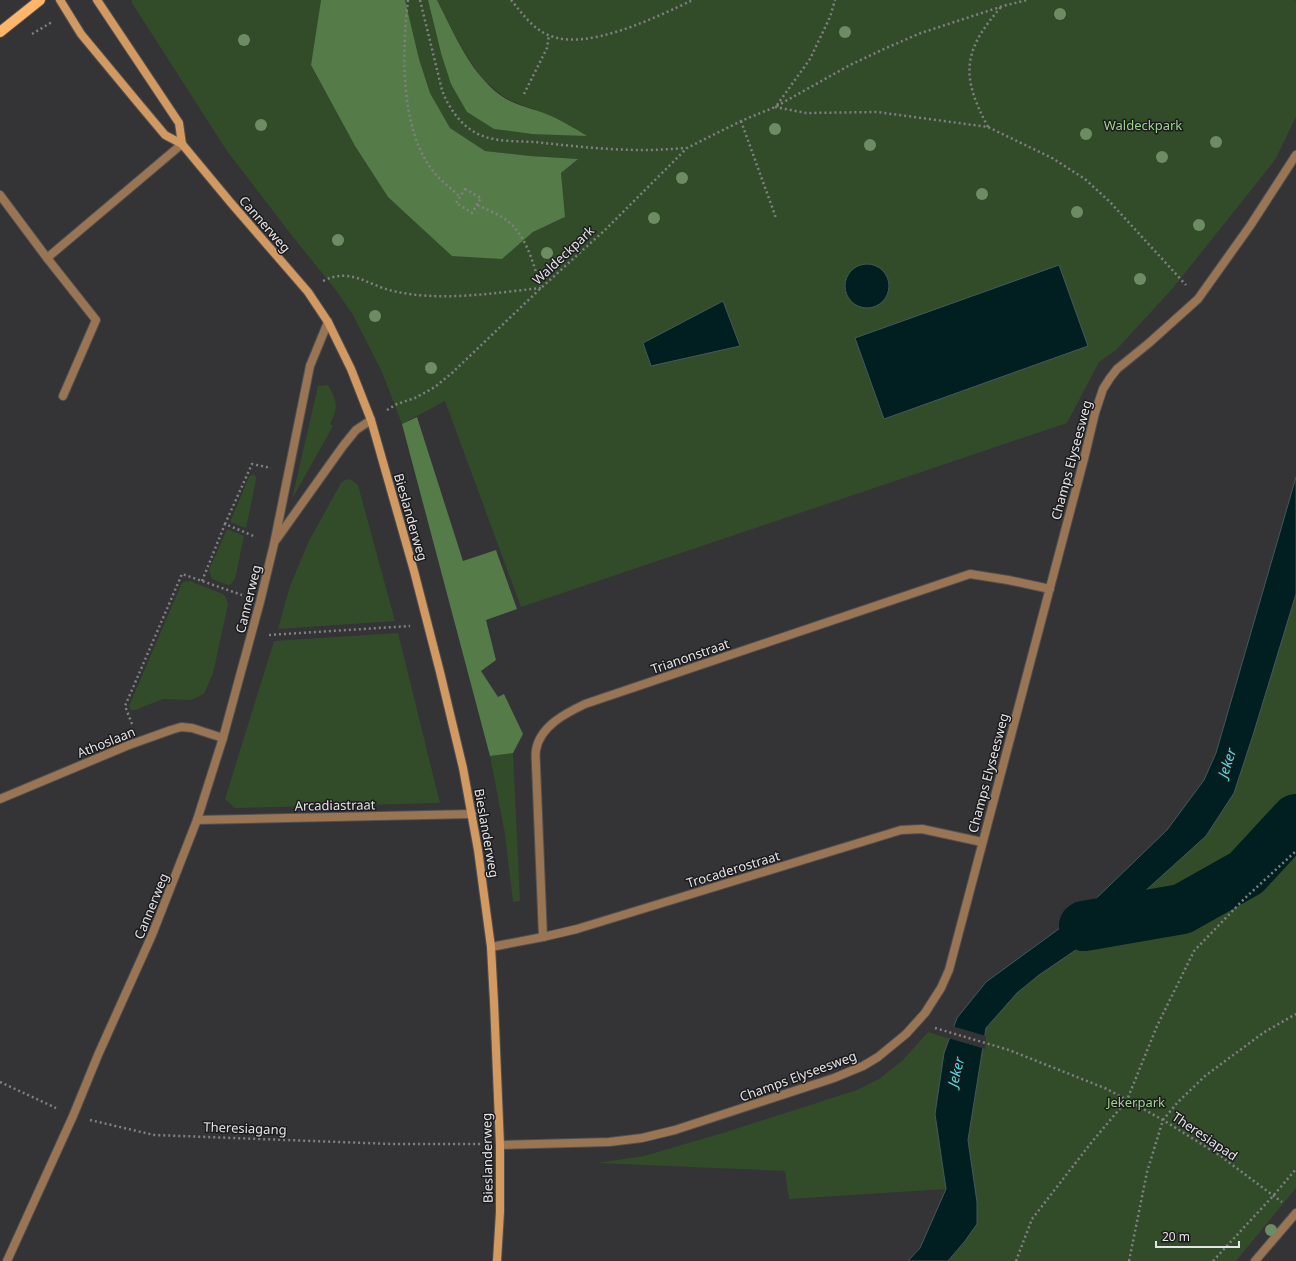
<svg xmlns="http://www.w3.org/2000/svg" width="1296" height="1261" font-family="'Noto Sans',sans-serif">
  <style>
    .green { fill: #324c2a }
    .forest { fill: #547b48 }
    .water { fill: #011e20; stroke: #45595b }
    .pier { fill: #343336 }
    .lines { fill: none; stroke-linecap: round; stroke-linejoin: round }
    .river { stroke: #011e20; stroke-width: 50 }
    .lane-casing { stroke: #504f52; stroke-width: 10 }
    .street-casing { stroke: #504f52; stroke-width: 10 }
    .secondary-casing { stroke: #504f52; stroke-width: 10 }
    .primary-casing { stroke: #504f52; stroke-width: 12 }
    .path { stroke: #818083; stroke-width: 2.5; stroke-dasharray: 2 3; stroke-linecap: butt }
    .lane { stroke: #997553; stroke-width: 8 }
    .street { stroke: #997553; stroke-width: 8 }
    .secondary { stroke: #d29960; stroke-width: 8 }
    .primary { stroke: #ffb56a; stroke-width: 10 }
    .tree { fill: #6d8c64 }
    .labels { text-anchor: middle; stroke-width: 3; stroke-linejoin: round; paint-order: stroke }
    .park-label { font-size: 13px; fill: #9bd489; stroke: #1c1b1d }
    .street-label { font-size: 13px; fill: #e4e3e5; stroke: #1c1b1d }
    .water-label { font-size: 14px; font-style: italic; fill: #52dde2; stroke: #1c1b1d }
  </style>
  <rect width="100%" height="100%" fill="#343336"/>
  <g class="green">
    <path d="M132,0H321L311,65L355,146L388,197L502,259L533,232L564,218L561,173L577,159L530,156L485,151L450,128L430,93L419,59L405,0H428L441,53L467,112L494,129L532,134L575,128L546,114L507,99L482,79L460,45L437,0H1294L1296,1V117L1275,160L1173,288L1116,350L1099,362L1067,423L521,607L445,401L402,424L382,372L353,315L335,289L293,237L227,151L132,3Z"/>
    <path d="M328,385C337,401 339,407 330,424L333,426L292,499L318,386Z"/>
    <path d="M253,474L256,477V480L246,528L230,522L249,477Z"/>
    <path d="M350,479L358,485L395,621L278,629L290,586L309,541L341,483L345,480Z"/>
    <path d="M227,529L244,536L235,579L231,584L228,585L212,579L209,570Z"/>
    <path d="M190,581L223,594L227,600L228,605L213,673L204,694L191,700L163,699L135,710H131L129,706L181,585L183,582Z"/>
    <path d="M1296,594V1188L1236,1261H948L965,1241L971,1165L968,1140L986,1028L1017,993L1039,975L1089,941L1102,930L1206,836L1234,793L1253,735Z"/>
    <path d="M398,633L440,803L235,808L225,799L274,641Z"/>
    <path d="M513,753L520,901L513,902L505,834L490,756Z"/>
    <path d="M928,1032L950,1039L944,1053L935,1114L946,1189L789,1199L785,1171L597,1163L644,1156L726,1132L857,1090L879,1079L903,1060Z"/>
  </g>
  <g class="forest">
    <path d="M321,0H405L419,59L430,93L450,128L485,151L530,156L578,159L561,173L565,217L533,232L502,259L452,256L388,197L355,146L311,65Z"/>
    <path d="M428,0H437C455,35 472,78 506,99C517,105 532,109 544,113C559,119 573,127 587,136L532,134L494,129L467,112L451,84L441,53Z"/>
    <path d="M417,417L463,561L496,550L517,609L486,620L496,660L481,671L498,697L504,694L523,734L513,753L490,756L402,424Z"/>
  </g>
  <g class="water">
    <circle cx="867" cy="286" r="22"/>
    <path d="M1059,265L1088,346L884,419L855,338Z"/>
    <path d="M723,301L740,346L651,366L643,343Z"/>
    <path d="M1296,477V594L1253,735L1234,793L1206,836L1102,930L1089,941L1039,975L1017,993L986,1028L968,1140L977,1202V1224L965,1241L948,1261H908L920,1248L946,1189L935,1114L944,1053L957,1018L986,982L1082,912L1167,830L1204,780L1216,753Z"/>
  </g>
  <path class="pier" d="M952,1026L986,1036L985,1049L948,1038Z"/>
  <g class="lines">
    <path class="river" d="M1084,926L1182,909L1246,873L1296,819"/>
    <g class="lane-casing">
      <g id="lane">
        <path d="M0,195L47,258"/>
        <path d="M63,396L96,320L47,258L182,144"/>
      </g>
    </g>
    <g class="street-casing">
      <g id="street">
        <path d="M276,540L343,446L356,430L371,420"/>
        <path d="M0,799L129,745L171,730L181,727L192,728L223,738"/>
        <path d="M197,820L472,814"/>
        <path d="M543,937L536,766C536,761 535,755 536,750C540,726 566,713 585,704L970,574L1008,580L1050,589"/>
        <path d="M491,947L543,937L577,929L901,830L922,829L982,842"/>
        <path d="M500,1145L609,1142L642,1138L675,1130L834,1078L863,1066L878,1057L906,1034L925,1013L941,988L949,970L1084,459L1095,413L1103,389L1110,378L1117,369L1149,343L1198,299L1250,226L1296,155"/>
        <path d="M7,1261L73,1116L98,1055L152,935L197,820L223,738L260,602L274,544L310,366L328,322"/>
        <path d="M1255,1261L1296,1213"/>
      </g>
    </g>
    <g class="secondary-casing">
      <g id="secondary">
        <path d="M60,0L81,34L139,104L165,135L182,144L231,203L308,292L328,322L351,369L371,420L414,571L440,672L463,768L478,850L491,947L494,1002L500,1145V1212L497,1261"/>
        <path d="M97,0L179,123L182,144"/>
      </g>
    </g>
    <g class="primary-casing">
      <path id="primary" d="M0,32L40,0"/>
    </g>
    <g class="path">
      <path d="M408,0C402,50 400,124 430,167C438,179 450,187 460,197"/>
      <path d="M420,0L442,90C448,107 461,126 478,134C494,142 516,141 535,142C571,146 607,150 644,150C658,150 672,149 686,148"/>
      <path d="M511,0C522,13 532,28 548,35C587,52 656,17 693,0"/>
      <path d="M32,34L52,22"/>
      <path d="M524,94L547,48L549,35"/>
      <path d="M777,105L810,59L830,17L835,0"/>
      <path d="M775,107L806,113L877,112L988,127L1052,158L1085,179L1110,202L1186,285"/>
      <path d="M741,121L776,218"/>
      <path d="M988,127C960,75 963,50 1002,6"/>
      <path d="M465,189L481,198L472,213L456,203Z"/>
      <path d="M323,281C351,267 367,285 393,291C440,302 494,293 541,288C534,267 528,239 510,223C501,215 488,210 477,205"/>
      <path d="M387,410L397,404L415,398L435,387L453,372L541,288L605,230L687,148L741,121L775,107L850,65L886,48L921,33L1003,6L1027,0"/>
      <path d="M225,524L252,464L271,468"/>
      <path d="M202,581L225,524L256,537"/>
      <path d="M269,635L410,626"/>
      <path d="M132,724L125,706L182,574L242,595"/>
      <path d="M935,1028L1009,1050L1107,1089L1163,1120L1219,1155L1282,1202"/>
      <path d="M0,1082L56,1108"/>
      <path d="M90,1120L154,1135L392,1144H481"/>
      <path d="M1016,1261L1032,1219L1091,1143L1127,1100L1157,1026L1194,951L1244,899L1296,851"/>
      <path d="M1129,1261L1147,1172L1163,1120L1177,1103L1205,1076L1263,1033L1296,1014"/>
      <path d="M1213,1261L1273,1196L1296,1169"/>
    </g>
    <use href="#lane" class="lane"/>
    <use href="#street" class="street"/>
    <use href="#secondary" class="secondary"/>
    <use href="#primary" class="primary"/>
  </g>
  <g class="tree">
    <circle cx="1060" cy="14" r="6"/>
    <circle cx="845" cy="32" r="6"/>
    <circle cx="244" cy="40" r="6"/>
    <circle cx="261" cy="125" r="6"/>
    <circle cx="775" cy="129" r="6"/>
    <circle cx="1086" cy="134" r="6"/>
    <circle cx="1216" cy="142" r="6"/>
    <circle cx="870" cy="145" r="6"/>
    <circle cx="1162" cy="157" r="6"/>
    <circle cx="682" cy="178" r="6"/>
    <circle cx="982" cy="194" r="6"/>
    <circle cx="1077" cy="212" r="6"/>
    <circle cx="654" cy="218" r="6"/>
    <circle cx="1199" cy="225" r="6"/>
    <circle cx="338" cy="240" r="6"/>
    <circle cx="547" cy="253" r="6"/>
    <circle cx="1140" cy="279" r="6"/>
    <circle cx="375" cy="316" r="6"/>
    <circle cx="431" cy="368" r="6"/>
    <circle cx="1271" cy="1230" r="6"/>
  </g>
  <g class="labels">
    <g class="park-label">
      <text x="1143" y="130">Waldeckpark</text>
      <text x="1136" y="1107">Jekerpark</text>
    </g>
    <g class="street-label">
      <text transform="translate(265 224) rotate(49)" y="5">Cannerweg</text>
      <text transform="translate(563 255) rotate(-43)" y="5">Waldeckpark</text>
      <text transform="translate(1071 460) rotate(-75)" y="5">Champs Elyseesweg</text>
      <text transform="translate(411 517) rotate(74)" y="5">Bieslanderweg</text>
      <text transform="translate(248 599) rotate(-76)" y="5">Cannerweg</text>
      <text transform="translate(690 656) rotate(-19)" y="5">Trianonstraat</text>
      <text transform="translate(106 742) rotate(-22)" y="5">Athoslaan</text>
      <text transform="translate(988 773) rotate(-75)" y="5">Champs Elyseesweg</text>
      <text transform="translate(335 805) rotate(-1)" y="5">Arcadiastraat</text>
      <text transform="translate(487 833) rotate(80)" y="5">Bieslanderweg</text>
      <text transform="translate(733 869) rotate(-17)" y="5">Trocaderostraat</text>
      <text transform="translate(151 906) rotate(-68)" y="5">Cannerweg</text>
      <text transform="translate(798 1076) rotate(-20)" y="5">Champs Elyseesweg</text>
      <text transform="translate(245 1128) rotate(2)" y="5">Theresiagang</text>
      <text transform="translate(1205 1136) rotate(34)" y="5">Theresiapad</text>
      <text transform="translate(487 1158) rotate(-91)" y="5">Bieslanderweg</text>
    </g>
    <g class="water-label">
      <text transform="translate(1227 763) rotate(-72)" y="5">Jeker</text>
      <text transform="translate(956 1072) rotate(-76)" y="5">Jeker</text>
    </g>
  </g>
  <path d="M1156 1241v6h83v-6" fill="none" stroke="#e4e3e5" stroke-width="2"/>
  <text x="1162" y="1241" font-size="12" fill="#e4e3e5" stroke="#1c1b1d" stroke-width="3" paint-order="stroke">20 m</text>
</svg>
